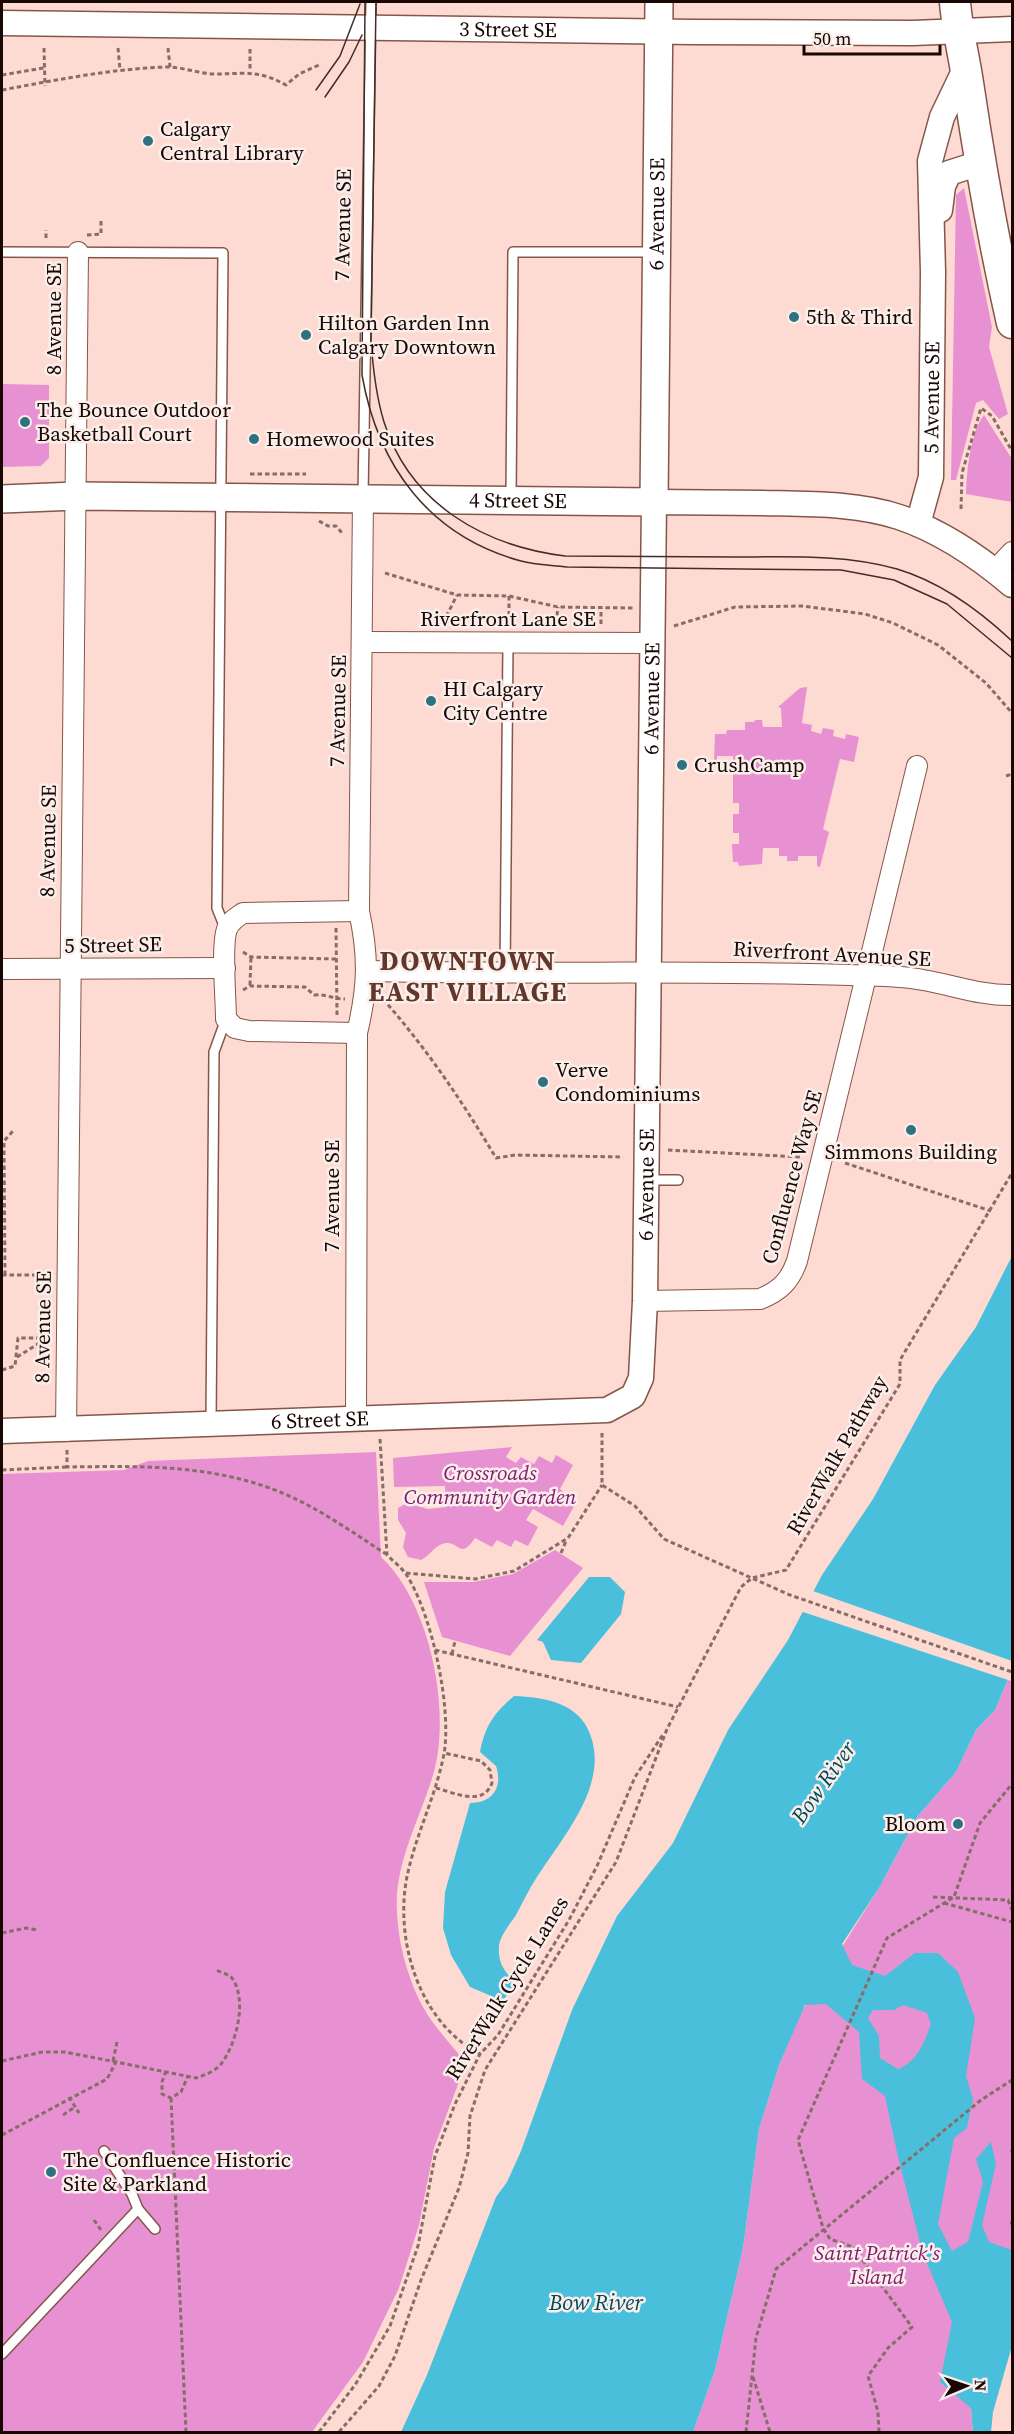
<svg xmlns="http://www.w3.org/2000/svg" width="1014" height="2434" font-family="'Source Serif 4',serif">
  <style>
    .green { fill: #e791d2 }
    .water { fill: #4abfdb; fill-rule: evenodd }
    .pier { fill: #fedbd2 }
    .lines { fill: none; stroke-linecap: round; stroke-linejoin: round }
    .service-casing { stroke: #855648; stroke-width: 12 }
    .minor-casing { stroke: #855648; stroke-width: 22 }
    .tertiary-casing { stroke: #855648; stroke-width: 27 }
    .secondary-casing { stroke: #855648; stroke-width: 30 }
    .primary-casing { stroke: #855648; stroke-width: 33 }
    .path { stroke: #876d67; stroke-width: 3; stroke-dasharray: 4.5 3; stroke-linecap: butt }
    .service { stroke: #fff; stroke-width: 9 }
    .minor { stroke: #fff; stroke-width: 20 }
    .tertiary { stroke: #fff; stroke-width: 24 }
    .secondary { stroke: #fff; stroke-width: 27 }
    .primary { stroke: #fff; stroke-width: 30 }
    .tram { stroke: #422d29; stroke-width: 1.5 }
    .poi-dot { fill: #2e7282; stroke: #faeeeb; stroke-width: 2 }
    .labels { text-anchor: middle; stroke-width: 5; stroke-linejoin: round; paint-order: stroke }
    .street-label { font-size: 21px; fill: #190704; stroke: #faeeeb }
    .poi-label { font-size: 21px; fill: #190704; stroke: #faeeeb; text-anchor: start }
    .park-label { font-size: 21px; font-style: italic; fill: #831971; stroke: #faeeeb }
    .water-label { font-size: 22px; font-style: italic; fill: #014a59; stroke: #faeeeb }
    .district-label { font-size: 27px; font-weight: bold; letter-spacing: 1.5px; fill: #623629; stroke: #faeeeb }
  </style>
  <rect width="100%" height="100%" fill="#fedbd2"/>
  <g class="green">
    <path d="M964,188L992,327L989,347L1008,414L999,419L983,400L976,403L956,480H951L956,195Z"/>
    <path d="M2,384L49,385V458L41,466L2,467Z"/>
    <path d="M984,415L1012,459V502L966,494C966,474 971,430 984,415Z"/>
    <path d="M807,687L802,723L812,725L811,731L821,734L823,728L834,730L833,736L845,739L846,734L859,737L854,762L840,759L823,829L829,832L820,867L817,866V856H798V861H787V856H779V848H763L762,864L739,866L738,862H733L732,844H739V833H733V814H739V803H733V756H717V763H714L715,734H726L727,730H745V722H754L755,720H762L763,727H782L781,708L778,707L800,688Z"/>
    <path d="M512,1447L506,1457L516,1463L521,1457L534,1464L539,1456L552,1463L556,1455L573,1465L560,1489L577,1501L563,1526L533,1509L526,1520L538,1527L528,1546L515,1540L511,1547L497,1540L492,1547L475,1538C459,1562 459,1538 442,1544C434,1547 429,1556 421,1560L408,1557L403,1547L406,1533L398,1520V1508L407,1503L428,1509L446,1507L445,1486L394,1487L393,1458Z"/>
    <path d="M376,1452L381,1557C430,1602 452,1712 433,1775C420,1819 394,1864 397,1911C398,1943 408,1979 423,2007C433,2025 449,2042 462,2058L465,2066L434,2148L419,2225L399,2288L363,2362L312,2432H2V1474L124,1470L148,1461Z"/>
    <path d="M555,1550L583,1568L510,1656L442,1637L424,1582H474L513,1574Z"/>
    <path d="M1012,1670V2311L971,2408L973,2432H693L715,2370L743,2248L759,2129L779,2065L800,2014L879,1888L917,1817L956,1772L976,1730L995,1710Z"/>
  </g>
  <g class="water">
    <path d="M1012,1256V1670L995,1710L976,1730L956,1772L917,1817L879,1888L842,1944L852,1965L885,1976L915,1953H938L958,1972L975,2018L966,2076L973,2099L967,2128L954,2138L938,2224L952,2251L968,2242L983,2182L976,2159L991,2142L996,2164L982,2225L989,2242L1012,2250V2346L993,2412L991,2432H973L971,2408L940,2382L952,2322L923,2254L898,2157L885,2096L862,2079L859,2032L826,2004L805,2005L779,2065L759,2129L743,2248L715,2370L693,2432H401L427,2375L496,2197L507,2182L521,2151L572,2010L617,1916L673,1843L728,1730L788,1640L822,1575L873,1499L935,1385L976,1327ZM903,2005L927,2013L931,2024C924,2043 917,2062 898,2069L880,2058L879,2036L868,2018L873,2010H894Z"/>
    <path d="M589,1577H610L625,1592L621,1614L581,1663L551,1660L543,1642L537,1640Z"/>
    <path d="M514,1696C544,1697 579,1703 590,1734C609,1783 566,1833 541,1871C531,1885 524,1900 516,1915C510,1924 499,1937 499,1947C498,1964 505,1971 515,1983L503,2001L470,1987L451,1955L443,1928L445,1892L470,1803C493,1803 503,1787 496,1766L480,1752C485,1726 494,1713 514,1696Z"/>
  </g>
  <path class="pier" d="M810,1590L1012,1661L1011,1681L800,1611Z"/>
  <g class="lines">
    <g class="service-casing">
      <g id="service">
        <path d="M2,252L223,253L217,908L225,928"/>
        <path d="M363,497L371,2"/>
        <path d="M511,497L513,252H654"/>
        <path d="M505,973L508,643"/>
        <path d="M648,1180H678"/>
        <path d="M211,1422L214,1052L226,1019"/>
        <path d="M138,2209L155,2229"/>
        <path d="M2,2354L138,2209L132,2194L104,2151"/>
      </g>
    </g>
    <g class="minor-casing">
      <g id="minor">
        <path d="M995,570L1012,552"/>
        <path d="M363,642L652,643"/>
        <path d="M2,969L225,968"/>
        <path d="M367,971C528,975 689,970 850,975C874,976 900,975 923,980C953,985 982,996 1012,995"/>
        <path d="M357,1033L249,1031L235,1028L226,1019C226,999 221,945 227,929C230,921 237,917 243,913L359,911"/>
        <path d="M645,1301L760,1299C780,1291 790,1281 797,1261L917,766"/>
        <path d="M356,1420L357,1033C368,987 369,957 359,911L363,498"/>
        <path d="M66,1431L78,252"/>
      </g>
    </g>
    <g class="tertiary-casing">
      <g id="tertiary">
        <path id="s1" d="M2,23L693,32L913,33L1012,29"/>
        <path d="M940,210L943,186L949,173L980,163"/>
        <path id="s2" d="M918,524L931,477L933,272L930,161L942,117L966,67"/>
        <path id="s3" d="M2,1431L607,1410L633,1396L641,1378L645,1301L654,502C690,502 727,503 763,503C808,504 856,503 899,517C941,531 979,557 1012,585"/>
      </g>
    </g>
    <g class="secondary-casing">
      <g id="secondary">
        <path id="s4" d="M2,499L76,496L654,502L659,2"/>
      </g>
    </g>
    <g class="primary-casing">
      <path id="primary" d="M955,2C957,29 964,56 968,83C980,164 994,244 1012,323"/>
    </g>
    <g class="path">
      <path d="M44,48L45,86"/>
      <path d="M118,48L120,70"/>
      <path d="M168,48L170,67"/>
      <path d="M250,49V71"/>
      <path d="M2,75L44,68"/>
      <path d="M2,90C56,80 110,69 166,67C184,67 202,75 220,74C249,73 260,71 286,85L299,74L319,65"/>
      <path d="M87,235L101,234V218"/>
      <path d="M46,238V230"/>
      <path d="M250,474H306"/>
      <path d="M961,509L962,473L981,408L992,416L1012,451"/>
      <path d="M319,521L328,526H336L343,534"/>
      <path d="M385,573L457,595L509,596L558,607L633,608"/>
      <path d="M509,596V624"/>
      <path d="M443,623L457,595"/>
      <path d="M556,623L558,607"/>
      <path d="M601,624V608"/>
      <path d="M674,626L735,607L802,606L865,614L893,623L938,645L986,683L1012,713"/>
      <path d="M1006,776L1012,774"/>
      <path d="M336,928L337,1015"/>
      <path d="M243,952L251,957L336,959"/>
      <path d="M250,985L251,957"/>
      <path d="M243,990L250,986L305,987L314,995C326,994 334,999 345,999"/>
      <path d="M383,999C427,1049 462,1101 496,1158L515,1155L623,1157"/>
      <path d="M668,1150L800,1157"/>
      <path d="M845,1163L991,1211"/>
      <path d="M2,1275H48"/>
      <path d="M5,1275L4,1141L13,1131"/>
      <path d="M17,1357L46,1339"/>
      <path d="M2,1370L15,1366L18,1338H48"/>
      <path d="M602,1433V1485L635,1506L664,1539L790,1595L1012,1672"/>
      <path d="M380,1439L387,1555C393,1561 401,1567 406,1574C432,1614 452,1708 444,1754C436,1795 417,1832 408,1872C393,1937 418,2022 480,2054"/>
      <path d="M67,1450V1467C139,1466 211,1464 280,1492C317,1507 352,1532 386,1554"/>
      <path d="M2,1470L67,1467"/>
      <path d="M561,1553L566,1541"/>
      <path d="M406,1573L475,1579L514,1571L568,1538L602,1485"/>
      <path d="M435,1650L678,1707"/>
      <path d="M452,1654L455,1641"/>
      <path d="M436,1788C455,1793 483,1807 492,1783L490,1770L481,1761L444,1753"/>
      <path d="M933,1897L1008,1900L1012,1910"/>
      <path d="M944,1903L1012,1922"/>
      <path d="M2,1933L26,1928L37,1930"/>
      <path d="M2,2061L42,2052H65L116,2062"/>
      <path d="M113,2061L117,2042"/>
      <path d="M166,2071L162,2082V2094L171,2098L181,2092L188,2076"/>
      <path d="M69,2097L79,2113"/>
      <path d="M171,2098L186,2432"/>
      <path d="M63,2115L75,2107"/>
      <path d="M2,2135L107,2079L116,2062L196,2078C205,2075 214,2072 221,2064C236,2045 248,2000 232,1978C228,1974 221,1972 215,1970"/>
      <path d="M1011,2152L1012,2151"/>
      <path d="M94,2220L101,2230"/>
      <path d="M1010,2223H1012"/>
      <path d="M753,2377L770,2432"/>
      <path d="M319,2432L355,2385L390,2326L418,2246L435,2156L455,2104L480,2054L498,2035L569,1920L597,1866L635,1777L664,1733"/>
      <path d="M339,2432L379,2386L395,2356L421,2280L459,2188L468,2153L470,2116L485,2070L616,1862L667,1729L741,1587L752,1578L786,1570L900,1384V1360L1012,1173"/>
      <path d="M746,2432L756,2338L776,2269L981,2100L1012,2080"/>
      <path d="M879,2432L878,2412L868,2376L888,2348L912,2327L853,2247L830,2239L823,2228L798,2140L887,1938L954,1897L980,1823L1012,1784"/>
    </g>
    <use href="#service" class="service"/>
    <use href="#minor" class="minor"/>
    <use href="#tertiary" class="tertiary"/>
    <use href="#secondary" class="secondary"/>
    <use href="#primary" class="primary"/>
    <g class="tram">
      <path d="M365,2L362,375C378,466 429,536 521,561C536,565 552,565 567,567L841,570L894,580L947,604L1012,658"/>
      <path d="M376,2L371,341C373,369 376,396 384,422C410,504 484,546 565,556C621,556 677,557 734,557C787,557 845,554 897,569C941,582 980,611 1012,641"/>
      <path d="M316,90L340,56L360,4"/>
      <path d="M325,97L349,62L362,35"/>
    </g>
  </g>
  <g class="poi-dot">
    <circle cx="148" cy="141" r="6"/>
    <circle cx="794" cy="317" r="6"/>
    <circle cx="306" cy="335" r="6"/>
    <circle cx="25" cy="422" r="6"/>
    <circle cx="254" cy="439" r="6"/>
    <circle cx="431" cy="701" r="6"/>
    <circle cx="682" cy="765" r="6"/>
    <circle cx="543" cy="1082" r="6"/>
    <circle cx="911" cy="1130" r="6"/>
    <circle cx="958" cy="1824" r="6"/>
    <circle cx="51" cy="2172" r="6"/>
  </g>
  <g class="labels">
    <g class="street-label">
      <text dy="7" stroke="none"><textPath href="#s1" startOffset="506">3 Street SE</textPath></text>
      <text dy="7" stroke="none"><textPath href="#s4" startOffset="940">6 Avenue SE</textPath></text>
      <text transform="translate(343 225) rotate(-89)" y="7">7 Avenue SE</text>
      <text transform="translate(54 319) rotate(-90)" y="7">8 Avenue SE</text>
      <text dy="7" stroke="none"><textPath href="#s2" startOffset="128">5 Avenue SE</textPath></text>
      <text dy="7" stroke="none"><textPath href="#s4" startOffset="516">4 Street SE</textPath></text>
      <text x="508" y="626">Riverfront Lane SE</text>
      <text dy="7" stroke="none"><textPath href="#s3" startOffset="1334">6 Avenue SE</textPath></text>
      <text transform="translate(338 711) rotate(-89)" y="7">7 Avenue SE</text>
      <text transform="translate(48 841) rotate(-89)" y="7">8 Avenue SE</text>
      <text transform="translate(113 945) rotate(-1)" y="7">5 Street SE</text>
      <text transform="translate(832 954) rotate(3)" y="7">Riverfront Avenue SE</text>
      <text transform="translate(792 1177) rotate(-75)" y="7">Confluence Way SE</text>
      <text dy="7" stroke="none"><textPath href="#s3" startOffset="848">6 Avenue SE</textPath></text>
      <text transform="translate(332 1196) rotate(-90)" y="7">7 Avenue SE</text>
      <text transform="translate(43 1327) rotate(-89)" y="7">8 Avenue SE</text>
      <text dy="7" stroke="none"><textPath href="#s3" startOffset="318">6 Street SE</textPath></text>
      <text transform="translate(837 1455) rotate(-60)" y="7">RiverWalk Pathway</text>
      <text transform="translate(507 1988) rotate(-58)" y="7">RiverWalk Cycle Lanes</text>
    </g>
    <g class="poi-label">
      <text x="160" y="136">Calgary<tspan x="160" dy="24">Central Library</tspan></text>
      <text x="806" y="324">5th &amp; Third</text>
      <text x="318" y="330">Hilton Garden Inn<tspan x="318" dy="24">Calgary Downtown</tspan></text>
      <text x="37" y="417">The Bounce Outdoor<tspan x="37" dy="24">Basketball Court</tspan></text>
      <text x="266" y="446">Homewood Suites</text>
      <text x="443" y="696">HI Calgary<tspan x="443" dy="24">City Centre</tspan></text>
      <text x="694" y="772">CrushCamp</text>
      <text x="555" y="1077">Verve<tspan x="555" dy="24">Condominiums</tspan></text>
      <text x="911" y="1159" text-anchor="middle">Simmons Building</text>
      <text x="946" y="1831" text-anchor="end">Bloom</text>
      <text x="63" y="2167">The Confluence Historic<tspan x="63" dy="24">Site &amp; Parkland</tspan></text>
    </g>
    <g class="park-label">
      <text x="490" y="1480">Crossroads<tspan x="490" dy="24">Community Garden</tspan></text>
      <text x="877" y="2260">Saint Patrick's<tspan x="877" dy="24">Island</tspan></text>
    </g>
    <g class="water-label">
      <text transform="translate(823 1782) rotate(-55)" y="8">Bow River</text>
      <text x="596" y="2310">Bow River</text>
    </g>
    <g class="district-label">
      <text x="468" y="970">DOWNTOWN<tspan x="468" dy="31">EAST VILLAGE</tspan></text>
    </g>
  </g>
  <rect width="1014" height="2434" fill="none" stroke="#190704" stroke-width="6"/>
  <g transform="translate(966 2386) rotate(88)" stroke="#faeeeb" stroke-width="4.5" paint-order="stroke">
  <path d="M0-4.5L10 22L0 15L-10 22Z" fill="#190704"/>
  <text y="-9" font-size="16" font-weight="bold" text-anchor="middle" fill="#190704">N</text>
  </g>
  <path d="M804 45v9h136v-9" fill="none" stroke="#190704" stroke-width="3"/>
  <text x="813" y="45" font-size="18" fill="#190704" stroke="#faeeeb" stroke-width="4.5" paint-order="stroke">50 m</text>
</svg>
